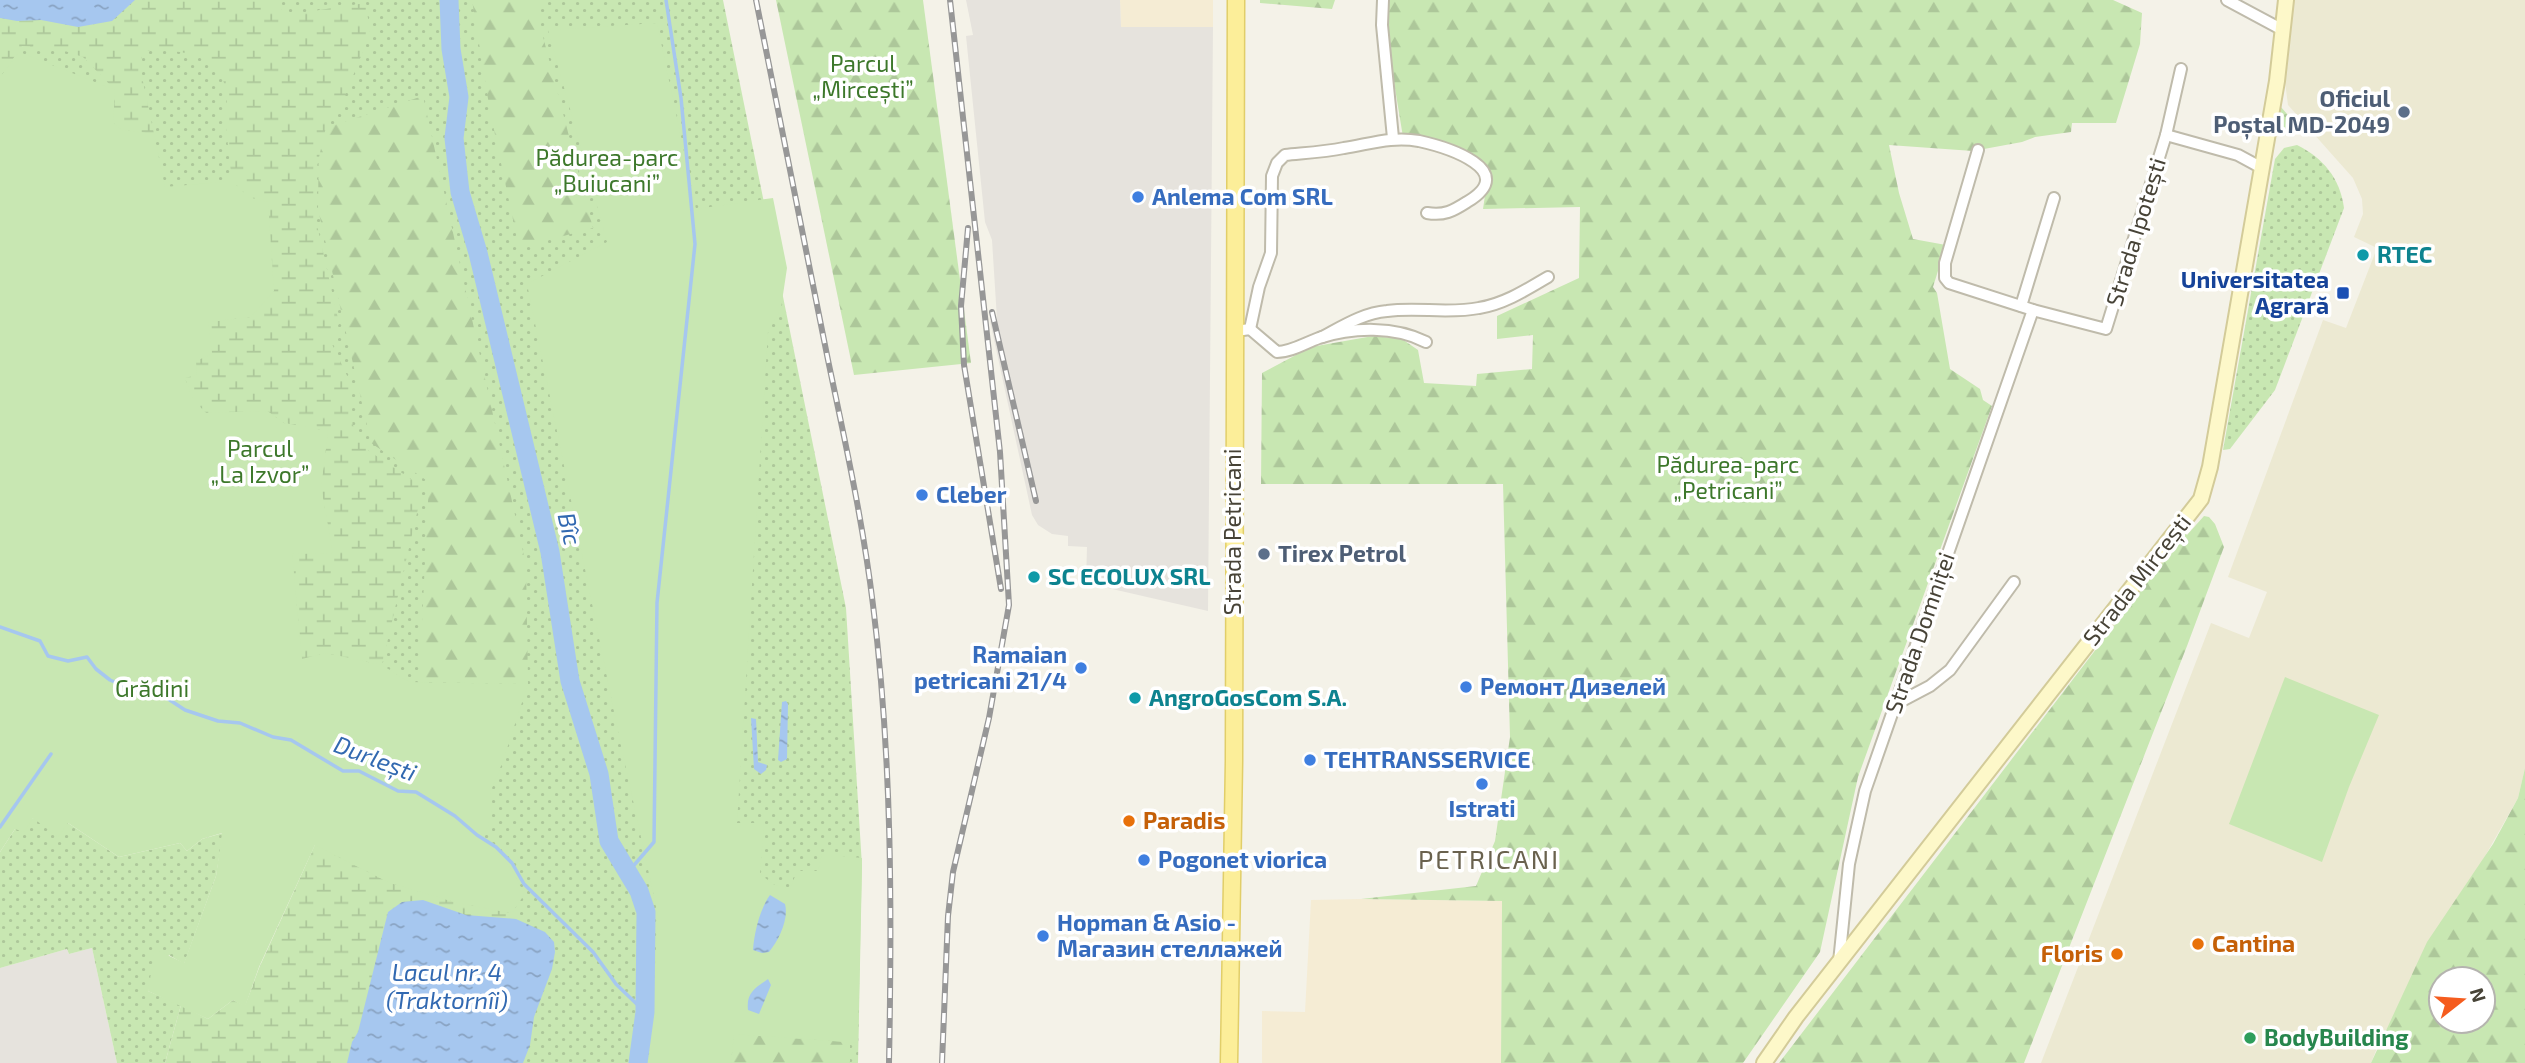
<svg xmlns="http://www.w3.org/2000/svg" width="2525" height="1063" font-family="'Exo 2',sans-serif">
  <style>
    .commercial { fill: #f5ecd4 }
    .industrial { fill: #e6e3dd }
    .education { fill: #ece9d2 }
    .grass { fill: url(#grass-dots) }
    .forest { fill: url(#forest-firs); fill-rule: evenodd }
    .wetland { fill: url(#wetland-marsh) }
    .garden { fill: #c8e7b2 }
    .water { fill: url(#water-ripples) }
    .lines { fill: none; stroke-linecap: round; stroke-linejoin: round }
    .stream { stroke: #a6c7ef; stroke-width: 3.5 }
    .river { stroke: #a6c7ef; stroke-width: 19 }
    .minor-casing { stroke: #bfbbab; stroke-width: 14 }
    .secondary-casing { stroke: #d3cb99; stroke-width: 18 }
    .primary-casing { stroke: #e1ce69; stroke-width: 19 }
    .minor { stroke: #fff; stroke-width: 10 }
    .secondary { stroke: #fdf8c9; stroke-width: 14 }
    .primary { stroke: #fcee99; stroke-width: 16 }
    .rail-casing { stroke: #979797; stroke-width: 6 }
    .rail { stroke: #fff; stroke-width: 3.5; stroke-dasharray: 10; stroke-linecap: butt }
    .service-dot { fill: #5c6f8a; stroke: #fff; stroke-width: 2.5 }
    .shop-dot { fill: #3f7fe0; stroke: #fff; stroke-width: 2.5 }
    .culture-dot { fill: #0f9aa8; stroke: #fff; stroke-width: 2.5 }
    .transit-dot { fill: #1a4fb4; stroke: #fff; stroke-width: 2.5 }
    .food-dot { fill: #e8710a; stroke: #fff; stroke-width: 2.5 }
    .leisure-dot { fill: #2e9e5b; stroke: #fff; stroke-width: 2.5 }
    .labels { text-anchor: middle; stroke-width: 7; stroke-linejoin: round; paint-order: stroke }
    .park-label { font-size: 23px; fill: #3d782b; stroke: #fff }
    .service-label { font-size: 23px; font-weight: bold; fill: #4e5e75; stroke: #fff; text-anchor: end }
    .shop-label { font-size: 23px; font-weight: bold; fill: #366cbe; stroke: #fff; text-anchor: start }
    .street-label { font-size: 23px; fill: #474337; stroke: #fff }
    .culture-label { font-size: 23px; font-weight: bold; fill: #0d838f; stroke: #fff; text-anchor: start }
    .transit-label { font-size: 23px; font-weight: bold; fill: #164399; stroke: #fff; text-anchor: end }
    .food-label { font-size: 23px; font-weight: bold; fill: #c56008; stroke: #fff; text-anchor: start }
    .leisure-label { font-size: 23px; font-weight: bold; fill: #27864d; stroke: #fff; text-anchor: start }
    .water-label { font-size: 24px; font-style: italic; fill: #3269b1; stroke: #fff }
    .quarter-label { font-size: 26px; letter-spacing: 2px; fill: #6a624e; stroke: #fff }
  </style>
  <defs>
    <pattern id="grass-dots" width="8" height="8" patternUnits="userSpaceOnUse" patternTransform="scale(1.75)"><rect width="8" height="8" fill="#c8e7b2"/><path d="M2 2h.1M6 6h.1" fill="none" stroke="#adc79a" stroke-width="1.8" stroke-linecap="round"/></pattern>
    <pattern id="forest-firs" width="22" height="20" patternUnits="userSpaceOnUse" patternTransform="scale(1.75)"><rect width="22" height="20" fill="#c8e7b2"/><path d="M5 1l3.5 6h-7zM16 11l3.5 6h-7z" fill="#adc79a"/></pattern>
    <pattern id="wetland-marsh" width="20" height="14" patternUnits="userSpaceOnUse" patternTransform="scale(1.75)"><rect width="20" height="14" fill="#c8e7b2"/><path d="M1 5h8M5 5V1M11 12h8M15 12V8" fill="none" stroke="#adc79a"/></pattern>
    <pattern id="water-ripples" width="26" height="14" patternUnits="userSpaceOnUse" patternTransform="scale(1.75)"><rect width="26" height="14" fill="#a6c7ef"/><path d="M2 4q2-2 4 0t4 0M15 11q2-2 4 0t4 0" fill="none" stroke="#89a3c2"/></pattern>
  </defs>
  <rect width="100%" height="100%" fill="#f4f2e8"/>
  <g class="commercial">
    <path d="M1120,0H1213V27H1121Z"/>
    <path d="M1361,899L1502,901L1501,1063H1262V1011L1305,1012L1311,900Z"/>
  </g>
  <g class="industrial">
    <path d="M966,0H1120L1121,27H1213L1208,611L1086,583L1087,547L1068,546V536L1052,534L1038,525L1032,515L990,321L997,319L992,240L985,222L966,36L973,35Z"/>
    <path d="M92,948L117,1063H0V968L67,949L69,954Z"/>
  </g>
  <path class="education" d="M2292,0H2525V768L2518,798L2379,1043L2371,1063H2041L2211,623L2249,638L2267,592L2228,577L2323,320L2346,328L2377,248L2354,237L2363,214L2362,199L2353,178L2288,105L2283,67Z"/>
  <g class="grass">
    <path d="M0,0H723L846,608L862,866L858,1063H220L315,845L0,643Z"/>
    <path d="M2280,106L2302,131V133L2277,136Z"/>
    <path d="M2297,145C2323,158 2340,178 2344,208L2275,390L2230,449L2223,450L2275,159L2284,148Z"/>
    <path d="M33,818L68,823L119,857L180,843L187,851L202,839L223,833L216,876L184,964L169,955L148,991L181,1005L165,1063H117L92,948L69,954L67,949L0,968V852L15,829Z"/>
  </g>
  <g class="forest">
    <path d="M472,0H546L535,6L593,228L519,248L490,111Z"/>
    <path d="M776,0H923L971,363L854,375Z"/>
    <path d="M1260,0H1335L1332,9L1260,3Z"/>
    <path d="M1386,0H2113L2142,13L2140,44L2116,123H2072L2071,132L2035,137L2022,142L1973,151L1889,145L1899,193L1913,239L1946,245L1933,287L1937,293L1950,369L1980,389L1983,400L1992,406L1858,777L1820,952L1743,1063H1501L1502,901L1361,899L1476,886L1495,841L1510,737L1503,484H1261L1262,373L1311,347L1373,336L1402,339L1418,350L1424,383L1476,386L1477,374L1532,369L1533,335L1497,339V316L1579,278L1580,207L1483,209L1489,168L1453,144L1403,137L1390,58Z"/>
    <path d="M423,96L526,565L528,684L419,682L429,482L371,443L318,209L319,130Z"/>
    <path d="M2204,516L2209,517L2215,524L2224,547L2187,646L2024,1063H1779L2185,533L2187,535Z"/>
    <path d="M2525,768V1063H2371L2427,942L2493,844L2518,798ZM2441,979H2483V1021H2441Z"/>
    <path d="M734,1034L850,1042V1063H731Z"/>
  </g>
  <g class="wetland">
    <path d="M138,0H274L286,15L366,3L370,34L338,113L329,114L314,179L315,216L339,323L332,344L351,384L350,417L358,438L369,451L423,487L382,665L325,653L302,660L292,554L332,552L321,487L328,431L284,423L267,411L206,413L193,400L185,378L196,361L208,322L251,317L248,197L232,181C230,163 228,146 226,128C225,115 228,102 226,90C219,51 174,49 142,51V77L154,134L122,130L113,123L115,90L83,57L59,49L22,46L0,77V18L17,21L41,20L78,27L112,21L137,5Z"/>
    <path d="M315,845L390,883L458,903L512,913L352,1063H165L181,1005L208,1019L233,1000L245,1006L259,968Z"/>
  </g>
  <g class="garden">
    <path d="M657,23L696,209L773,198L787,268L781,308L768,332L737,823H764L760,874L773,884L790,889L797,871H818L822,854L862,858L858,1043L734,1034L731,1063H649L658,915L620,741L527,284L607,242L548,30Z"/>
    <path d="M19,52L115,90L113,123L122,130L154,134L165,187L232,181L248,197L268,202L274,291L251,317L208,322L212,354L196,361L197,375L185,378L193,400L206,413L267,411L284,423L328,431L321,487L333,553L292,554L302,659L325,653L382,665L409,682L528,684L503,761L490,793L492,812L483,842C504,856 515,871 524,895L512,913L458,903L390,883L315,845L259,967L245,1007L233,1000L208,1019L148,991L155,949L184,963L216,876L222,833L202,839L187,851L180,843L119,857L68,823L58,837L33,818L24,832L15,829L0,852V77Z"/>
    <path d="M2285,677L2379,715L2349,787L2322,862L2229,824Z"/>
  </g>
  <g class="water">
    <path d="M0,0H135L112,21L78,27L41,20L17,21L0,18Z"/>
    <path d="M786,701L788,704L787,759L781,762L778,760L782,702Z"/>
    <path d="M751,718L756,719L758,762L767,765L766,770L761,774L754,769Z"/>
    <path d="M770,895L785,904C789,919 779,940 769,952L762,953L753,950C754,933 760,909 770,895Z"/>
    <path d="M423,900L466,915L516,919L545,932L554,942L555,952L552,969L534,1017L530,1045L523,1063H347L352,1042L358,1032L388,912L402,902Z"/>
    <path d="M768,979L771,985L759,1014L748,1010C746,993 755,988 768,979Z"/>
  </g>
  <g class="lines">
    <g class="stream">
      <path d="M0,627L40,641L48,656L68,661L87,657L96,669L110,680L144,695L156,691L185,710L218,721L240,723L273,737L291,740L343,771H359L398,791L416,792L455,816L477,835L496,847L512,863L524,884L593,952L616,984L645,1012"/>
      <path d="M0,827L51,754"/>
      <path d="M629,871L654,842L657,603L695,244L681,98L666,0"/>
    </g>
    <path class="river" d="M449,0L451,49L459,97L454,138L460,192L478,253L550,552L570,681L599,774L609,841L639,891L646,912L645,1012L638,1063"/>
    <g class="minor-casing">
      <g id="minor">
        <path d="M1383,0L1382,25L1393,138"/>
        <path d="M2227,0L2281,29"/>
        <path d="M2166,135L2238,155L2262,168"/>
        <path d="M1978,150L1945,263V278L1949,283L2033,310L2106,329L2166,135L2181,69"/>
        <path d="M2021,306L2054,198"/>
        <path d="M1250,329L1259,287L1271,253L1272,176L1277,163L1285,155C1304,153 1324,152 1344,148C1370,144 1392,136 1419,141C1446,147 1521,170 1467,202C1453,211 1444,216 1427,213"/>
        <path d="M1243,330L1250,329L1277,352C1291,352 1305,343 1319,338C1353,327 1395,326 1426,342"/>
        <path d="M1322,337C1343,326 1363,313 1387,311C1417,307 1449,314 1479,308C1504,304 1526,290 1548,277"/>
        <path d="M1894,705L1930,686L1950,670L2014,582"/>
        <path d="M1839,962L1849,864L1865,791L2033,310"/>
      </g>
    </g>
    <g class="secondary-casing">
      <path id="secondary" d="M1764,1063L1796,1017L2201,499L2210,467L2277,81L2286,0"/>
    </g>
    <g class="primary-casing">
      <path id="primary" d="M1229,1063L1234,761L1236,0"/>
    </g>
    <use href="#minor" class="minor"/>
    <use href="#secondary" class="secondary"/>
    <use href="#primary" class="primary"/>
    <g class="rail-casing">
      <g id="rail">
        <path d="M756,0C780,120 804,240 828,360C845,441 863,522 873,605C892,757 892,909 889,1063"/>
        <path d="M968,228L961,306L964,365L1001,589"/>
        <path d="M992,312L1036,501"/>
        <path d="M942,1063L948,916L953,872L989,718L1009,605L1000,452L950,0"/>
      </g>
    </g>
    <use href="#rail" class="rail"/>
  </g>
  <g class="service-dot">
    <circle cx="2404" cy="112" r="7"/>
    <circle cx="1264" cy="554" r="7"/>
  </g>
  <g class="shop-dot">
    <circle cx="1138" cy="197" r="7"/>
    <circle cx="922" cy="495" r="7"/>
    <circle cx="1081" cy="668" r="7"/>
    <circle cx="1466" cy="687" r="7"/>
    <circle cx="1310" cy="760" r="7"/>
    <circle cx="1482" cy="784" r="7"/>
    <circle cx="1144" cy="860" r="7"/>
    <circle cx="1043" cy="936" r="7"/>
  </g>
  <g class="culture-dot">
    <circle cx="2363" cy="255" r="7"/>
    <circle cx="1034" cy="577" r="7"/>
    <circle cx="1135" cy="698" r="7"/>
  </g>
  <rect class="transit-dot" x="2336" y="286" width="14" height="14" rx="3.5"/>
  <g class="food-dot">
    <circle cx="1129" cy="821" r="7"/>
    <circle cx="2198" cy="944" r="7"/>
    <circle cx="2117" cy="954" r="7"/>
  </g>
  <circle class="leisure-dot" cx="2250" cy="1038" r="7"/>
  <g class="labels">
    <g class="park-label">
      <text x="863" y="72">Parcul<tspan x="863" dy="26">„Mircești”</tspan></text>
      <text x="607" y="166">Pădurea-parc<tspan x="607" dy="26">„Buiucani”</tspan></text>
      <text x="260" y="457">Parcul<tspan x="260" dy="26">„La Izvor”</tspan></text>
      <text x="1728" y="473">Pădurea-parc<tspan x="1728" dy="26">„Petricani”</tspan></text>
      <text x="152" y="697">Grădini</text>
    </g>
    <g class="service-label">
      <text x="2390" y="107">Oficiul<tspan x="2390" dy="26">Poștal MD-2049</tspan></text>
      <text x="1278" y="562" text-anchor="start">Tirex Petrol</text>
    </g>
    <g class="shop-label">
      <text x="1152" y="205">Anlema Com SRL</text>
      <text x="936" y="503">Cleber</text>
      <text x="1067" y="663" text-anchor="end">Ramaian<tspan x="1067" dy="26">petricani 21/4</tspan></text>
      <text x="1480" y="695">Ремонт Дизелей</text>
      <text x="1324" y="768">TEHTRANSSERVICE</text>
      <text x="1482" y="817" text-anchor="middle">Istrati</text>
      <text x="1158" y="868">Pogonet viorica</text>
      <text x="1057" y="931">Hopman &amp; Asio -<tspan x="1057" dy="26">Магазин стеллажей</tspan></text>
    </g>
    <g class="street-label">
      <text transform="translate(2136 232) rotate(-73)" y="8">Strada Ipotești</text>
      <text transform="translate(1233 532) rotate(-90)" y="8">Strada Petricani</text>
      <text transform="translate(2137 580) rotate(-52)" y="8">Strada Mircești</text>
      <text transform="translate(1920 633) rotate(-71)" y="8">Strada Domniței</text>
    </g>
    <g class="culture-label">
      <text x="2377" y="263">RTEC</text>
      <text x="1048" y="585">SC ECOLUX SRL</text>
      <text x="1149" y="706">AngroGosCom S.A.</text>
    </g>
    <g class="transit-label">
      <text x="2329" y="288">Universitatea<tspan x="2329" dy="26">Agrară</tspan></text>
    </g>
    <g class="food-label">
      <text x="1143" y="829">Paradis</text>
      <text x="2212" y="952">Cantina</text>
      <text x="2103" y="962" text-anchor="end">Floris</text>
    </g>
    <g class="leisure-label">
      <text x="2264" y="1046">BodyBuilding</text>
    </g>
    <g class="water-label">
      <text transform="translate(569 529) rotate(77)" y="8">Bîc</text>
      <text transform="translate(375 759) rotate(21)" y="8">Durlești</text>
      <text x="447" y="981">Lacul nr. 4<tspan x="447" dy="28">(Traktornîi)</tspan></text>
    </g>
    <g class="quarter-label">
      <text x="1489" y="869">PETRICANI</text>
    </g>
  </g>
  <g transform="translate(2462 1000) rotate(73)"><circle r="33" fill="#ffffff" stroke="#b5b4af" stroke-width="2"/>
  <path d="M0-5L12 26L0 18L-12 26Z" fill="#f55c1e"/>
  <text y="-10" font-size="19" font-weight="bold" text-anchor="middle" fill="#474337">N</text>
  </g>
</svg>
